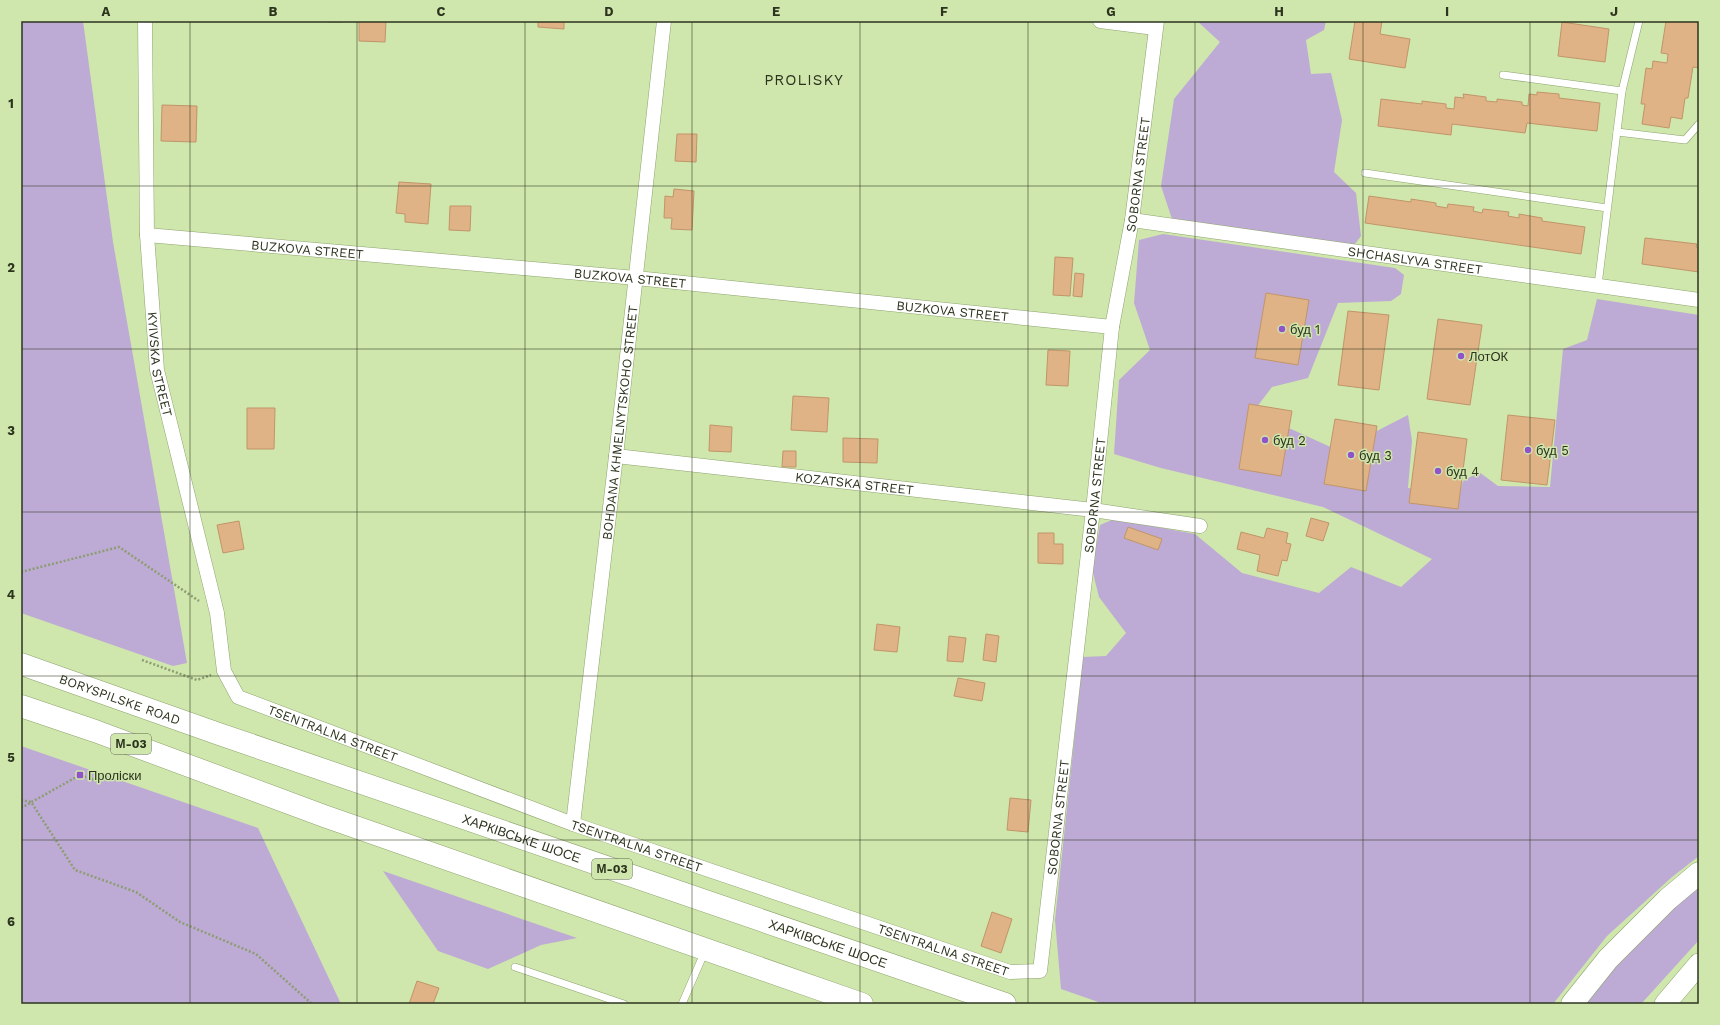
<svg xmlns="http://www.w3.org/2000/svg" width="1720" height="1025" font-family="'Work Sans',sans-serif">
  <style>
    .green { fill: #beabd5 }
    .building { fill: #e0b386; stroke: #c19569 }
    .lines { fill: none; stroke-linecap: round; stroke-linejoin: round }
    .lane-casing { stroke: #8ea46e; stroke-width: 8 }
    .street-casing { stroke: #8ea46e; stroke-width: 15 }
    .primary-casing { stroke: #8ea46e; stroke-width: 22 }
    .highway-casing { stroke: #8ea46e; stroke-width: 23 }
    .path { stroke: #8c9d73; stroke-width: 2.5; stroke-dasharray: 2 2; stroke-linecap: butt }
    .lane { stroke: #fff; stroke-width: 7 }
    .street { stroke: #fff; stroke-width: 14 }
    .primary { stroke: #fff; stroke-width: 21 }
    .highway { stroke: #fff; stroke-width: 22 }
    .grid { fill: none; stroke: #2c341e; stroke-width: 1; stroke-opacity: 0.55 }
    .poi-dot { fill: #9153c9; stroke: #cfe6ad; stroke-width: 1.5 }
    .labels { text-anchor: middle; stroke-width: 3; stroke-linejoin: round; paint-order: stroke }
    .shield { fill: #cfe6ad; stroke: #5d6949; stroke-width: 1 }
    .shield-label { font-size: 12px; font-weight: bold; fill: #2c341e }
    .street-label { font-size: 13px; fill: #2c341e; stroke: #cfe6ad }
    .poi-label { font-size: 13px; fill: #2c341e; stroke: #cfe6ad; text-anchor: start }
    .quarter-label { font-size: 15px; letter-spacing: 1px; fill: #2c341e; stroke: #cfe6ad }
    .neatline { fill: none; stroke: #2c341e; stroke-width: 1.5 }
    .grid-label { font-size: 13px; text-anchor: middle; font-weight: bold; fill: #2c341e }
  </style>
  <rect width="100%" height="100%" fill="#cfe6ad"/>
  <g class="green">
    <path d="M21,21H83L113,242L187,663L173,666L21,613Z"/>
    <path d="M1197,21H1326L1324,30L1306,40L1311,74L1331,73L1342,120L1334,172L1356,193L1361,236L1352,248L1172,219L1161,186L1174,99L1220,42Z"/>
    <path d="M1163,234L1395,268L1404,275L1401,294L1391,301L1338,303L1308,378L1272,387L1247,420L1291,429L1359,460L1369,435L1408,415L1412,441L1408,488L1459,494L1463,481L1479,472L1498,486L1550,487L1563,349L1587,340L1597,299L1699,315V856L1672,877L1607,936L1553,1004H1104L1061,989L1055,920L1083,657L1106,656L1126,633L1099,597L1092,569L1100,525L1114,519L1195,534L1242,573L1319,593L1351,567L1401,587L1432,559L1323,507L1161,468L1114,454L1119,380L1150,350L1134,303L1139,240Z"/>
    <path d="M21,746L258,828L341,1004H21Z"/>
    <path d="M383,871L577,938L541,945L488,969L438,951Z"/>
    <path d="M1699,883V940L1641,1004H1582L1616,964Z"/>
  </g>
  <g class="building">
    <path d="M329,21H342V22H328Z"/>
    <path d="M359,21H386L385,42L359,41Z"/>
    <path d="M538,21H564V29L538,27Z"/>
    <path d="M1355,21H1382L1380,34L1410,39L1405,68L1349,59Z"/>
    <path d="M1666,21H1699V68L1693,67L1688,98H1685L1682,119L1671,117L1669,128L1642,124L1645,104H1641L1646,68L1652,69L1653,61L1667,63L1668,54L1661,53Z"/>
    <path d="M1562,22L1609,29L1605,62L1558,56Z"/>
    <path d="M1537,92L1559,94V98L1600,103L1597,131L1527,123L1525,133L1452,124L1451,135L1378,126L1381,99L1422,104V101L1446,104V108L1454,109L1455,97L1464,98L1463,94L1486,97V101L1497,102V99L1522,102V105L1528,106L1529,94L1537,95Z"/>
    <path d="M162,105L197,106L196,142L161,141Z"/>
    <path d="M677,134H697L696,162L675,161Z"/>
    <path d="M399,182L431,184L428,224L405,222V214L396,213Z"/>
    <path d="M674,189L694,191L692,230L671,229L672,218H664L665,196L673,197Z"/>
    <path d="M1369,196L1411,202V199L1436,203V206L1447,208L1448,204L1474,207L1473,211L1482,213L1483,209L1509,212L1508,216L1519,218V214L1542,218V221L1585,227L1581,254L1365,223Z"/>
    <path d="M450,206H471L470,231L449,230Z"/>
    <path d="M1645,238L1697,244L1696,247L1699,248V272L1642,264Z"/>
    <path d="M1055,257L1073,258L1070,296L1053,295Z"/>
    <path d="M1075,273L1084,274L1082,297L1073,296Z"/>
    <path d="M1266,293L1309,300L1298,365L1255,358Z"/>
    <path d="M1348,311L1389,315L1379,390L1338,385Z"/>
    <path d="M1438,319L1482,325L1470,405L1427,399Z"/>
    <path d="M1048,350L1070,351L1068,386L1046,385Z"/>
    <path d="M793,396L829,398L827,432L791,430Z"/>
    <path d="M1249,404L1292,411L1281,476L1239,469Z"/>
    <path d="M247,408H275L274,449H247Z"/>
    <path d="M1508,415L1555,420L1547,485L1501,480Z"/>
    <path d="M1335,419L1377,426L1366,491L1324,484Z"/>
    <path d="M710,425L732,427L731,452L709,451Z"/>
    <path d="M1418,432L1467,439L1458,509L1409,503Z"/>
    <path d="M843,438L878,439L877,463L843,462Z"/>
    <path d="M783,451H796V467H782Z"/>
    <path d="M1311,518L1329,523L1323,541L1306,536Z"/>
    <path d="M239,521L244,549L223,553L217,525Z"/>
    <path d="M1128,527L1162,539L1158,550L1124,538Z"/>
    <path d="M1267,528L1288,533L1286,543L1291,544L1287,561L1282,560L1278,576L1257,571L1260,555L1237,549L1241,532L1264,538Z"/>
    <path d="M1038,533H1054V544H1063V564L1038,563Z"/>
    <path d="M877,624L900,627L897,652L874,650Z"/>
    <path d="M986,634L999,636L996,662L983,660Z"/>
    <path d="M949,636L966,638L963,662L947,661Z"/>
    <path d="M958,678L985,683L982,701L954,696Z"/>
    <path d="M1010,798L1031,800L1028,832L1007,830Z"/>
    <path d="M992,912L1012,919L1001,953L981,946Z"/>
    <path d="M417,981L439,988L433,1004H409Z"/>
  </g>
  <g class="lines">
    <g class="lane-casing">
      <g id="lane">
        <path d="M1503,75L1622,91"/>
        <path d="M1617,132L1685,140L1699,124"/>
        <path d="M1365,173L1607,208"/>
        <path d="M1598,285L1622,91L1639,21"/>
        <path d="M515,967L624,1004"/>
        <path d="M682,1004L705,951"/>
      </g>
    </g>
    <g class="street-casing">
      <g id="street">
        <path id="s1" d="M145,21L147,235L157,370L217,613L224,671L238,697L573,824L1010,972L1040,971L1093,510L1112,327L1132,220L1157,21"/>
        <path d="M1100,21L1155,28"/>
        <path id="s2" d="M1132,220L1699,300"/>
        <path id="s3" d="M147,235L636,278L1112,327"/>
        <path id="s4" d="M616,456L1093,510L1200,526"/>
        <path id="s5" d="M573,824L616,456L664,21"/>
      </g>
    </g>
    <g class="primary-casing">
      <path id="primary" d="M1665,1004L1699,964"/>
    </g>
    <g class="highway-casing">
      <g id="highway">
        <path id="s6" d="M21,664L219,734L1005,1004"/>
        <path d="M21,706L95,731L324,816L862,1004"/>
        <path d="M1572,1004L1608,959L1668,899L1699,873"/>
      </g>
    </g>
    <g class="path">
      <path d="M21,572L119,547L199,601"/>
      <path d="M142,660L197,680L211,675"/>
      <path d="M21,800L31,802L75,870L136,892L180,922L256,954L312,1004"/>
      <path d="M21,808L80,775L100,782"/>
    </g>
    <use href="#lane" class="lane"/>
    <use href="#street" class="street"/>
    <use href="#primary" class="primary"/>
    <use href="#highway" class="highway"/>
  </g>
  <path class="grid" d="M190,21V1004M357,21V1004M525,21V1004M692,21V1004M860,21V1004M1028,21V1004M1195,21V1004M1363,21V1004M1530,21V1004M21,186H1699M21,349H1699M21,512H1699M21,676H1699M21,840H1699"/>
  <g class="poi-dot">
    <circle cx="1282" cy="329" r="4"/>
    <circle cx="1461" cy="356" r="4"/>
    <circle cx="1265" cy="440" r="4"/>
    <circle cx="1528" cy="450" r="4"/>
    <circle cx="1351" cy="455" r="4"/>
    <circle cx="1438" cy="471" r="4"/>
    <rect x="76" y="771" width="8" height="8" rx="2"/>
  </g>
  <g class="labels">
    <g class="shield">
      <rect x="111" y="734" width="40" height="20" rx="3"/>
      <rect x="592" y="859" width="40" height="20" rx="3"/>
    </g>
    <g class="shield-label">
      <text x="131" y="748">М-03</text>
      <text x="612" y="873">М-03</text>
    </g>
    <g class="street-label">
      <text dy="5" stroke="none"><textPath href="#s1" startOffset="2340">SOBORNA STREET</textPath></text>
      <text dy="5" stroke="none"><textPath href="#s3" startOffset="161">BUZKOVA STREET</textPath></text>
      <text dy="5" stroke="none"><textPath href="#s2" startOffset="286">SHCHASLYVA STREET</textPath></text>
      <text dy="5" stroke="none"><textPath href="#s3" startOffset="485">BUZKOVA STREET</textPath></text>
      <text dy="5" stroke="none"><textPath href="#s3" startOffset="809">BUZKOVA STREET</textPath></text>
      <text dy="5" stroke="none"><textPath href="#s1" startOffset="344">KYIVSKA STREET</textPath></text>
      <text dy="5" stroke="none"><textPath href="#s5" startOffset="404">BOHDANA KHMELNYTSKOHO STREET</textPath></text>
      <text dy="5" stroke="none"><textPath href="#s4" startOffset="240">KOZATSKA STREET</textPath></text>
      <text dy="5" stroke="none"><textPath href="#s1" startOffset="2016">SOBORNA STREET</textPath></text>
      <text dy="5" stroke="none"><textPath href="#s6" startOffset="105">BORYSPILSKE ROAD</textPath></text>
      <text dy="5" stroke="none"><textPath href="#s1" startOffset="789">TSENTRALNA STREET</textPath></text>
      <text dy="5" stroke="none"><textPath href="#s1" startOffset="1692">SOBORNA STREET</textPath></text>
      <text dy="5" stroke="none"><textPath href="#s6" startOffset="530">ХАРКІВСЬКЕ ШОСЕ</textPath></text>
      <text dy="5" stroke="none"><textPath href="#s1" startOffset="1113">TSENTRALNA STREET</textPath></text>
      <text dy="5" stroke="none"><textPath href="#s6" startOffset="854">ХАРКІВСЬКЕ ШОСЕ</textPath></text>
      <text dy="5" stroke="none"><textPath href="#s1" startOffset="1437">TSENTRALNA STREET</textPath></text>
    </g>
    <g class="poi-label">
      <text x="1290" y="334">буд 1</text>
      <text x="1469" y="361">ЛотОК</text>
      <text x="1273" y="445">буд 2</text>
      <text x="1536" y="455">буд 5</text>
      <text x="1359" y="460">буд 3</text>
      <text x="1446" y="476">буд 4</text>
      <text x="88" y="780">Проліски</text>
    </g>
    <g class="quarter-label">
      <text x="804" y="85">PROLISKY</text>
    </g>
  </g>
  <rect width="1720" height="1025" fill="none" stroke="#cfe6ad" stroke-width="44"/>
  <rect x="22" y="22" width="1676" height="981" class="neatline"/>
  <g class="grid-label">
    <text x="106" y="16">A</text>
    <text x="273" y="16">B</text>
    <text x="441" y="16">C</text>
    <text x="609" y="16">D</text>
    <text x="776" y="16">E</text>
    <text x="944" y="16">F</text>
    <text x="1111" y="16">G</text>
    <text x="1279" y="16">H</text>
    <text x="1447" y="16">I</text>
    <text x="1614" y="16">J</text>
    <text x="11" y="108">1</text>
    <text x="11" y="272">2</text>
    <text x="11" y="435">3</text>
    <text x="11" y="599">4</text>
    <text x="11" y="762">5</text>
    <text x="11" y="926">6</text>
  </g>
</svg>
